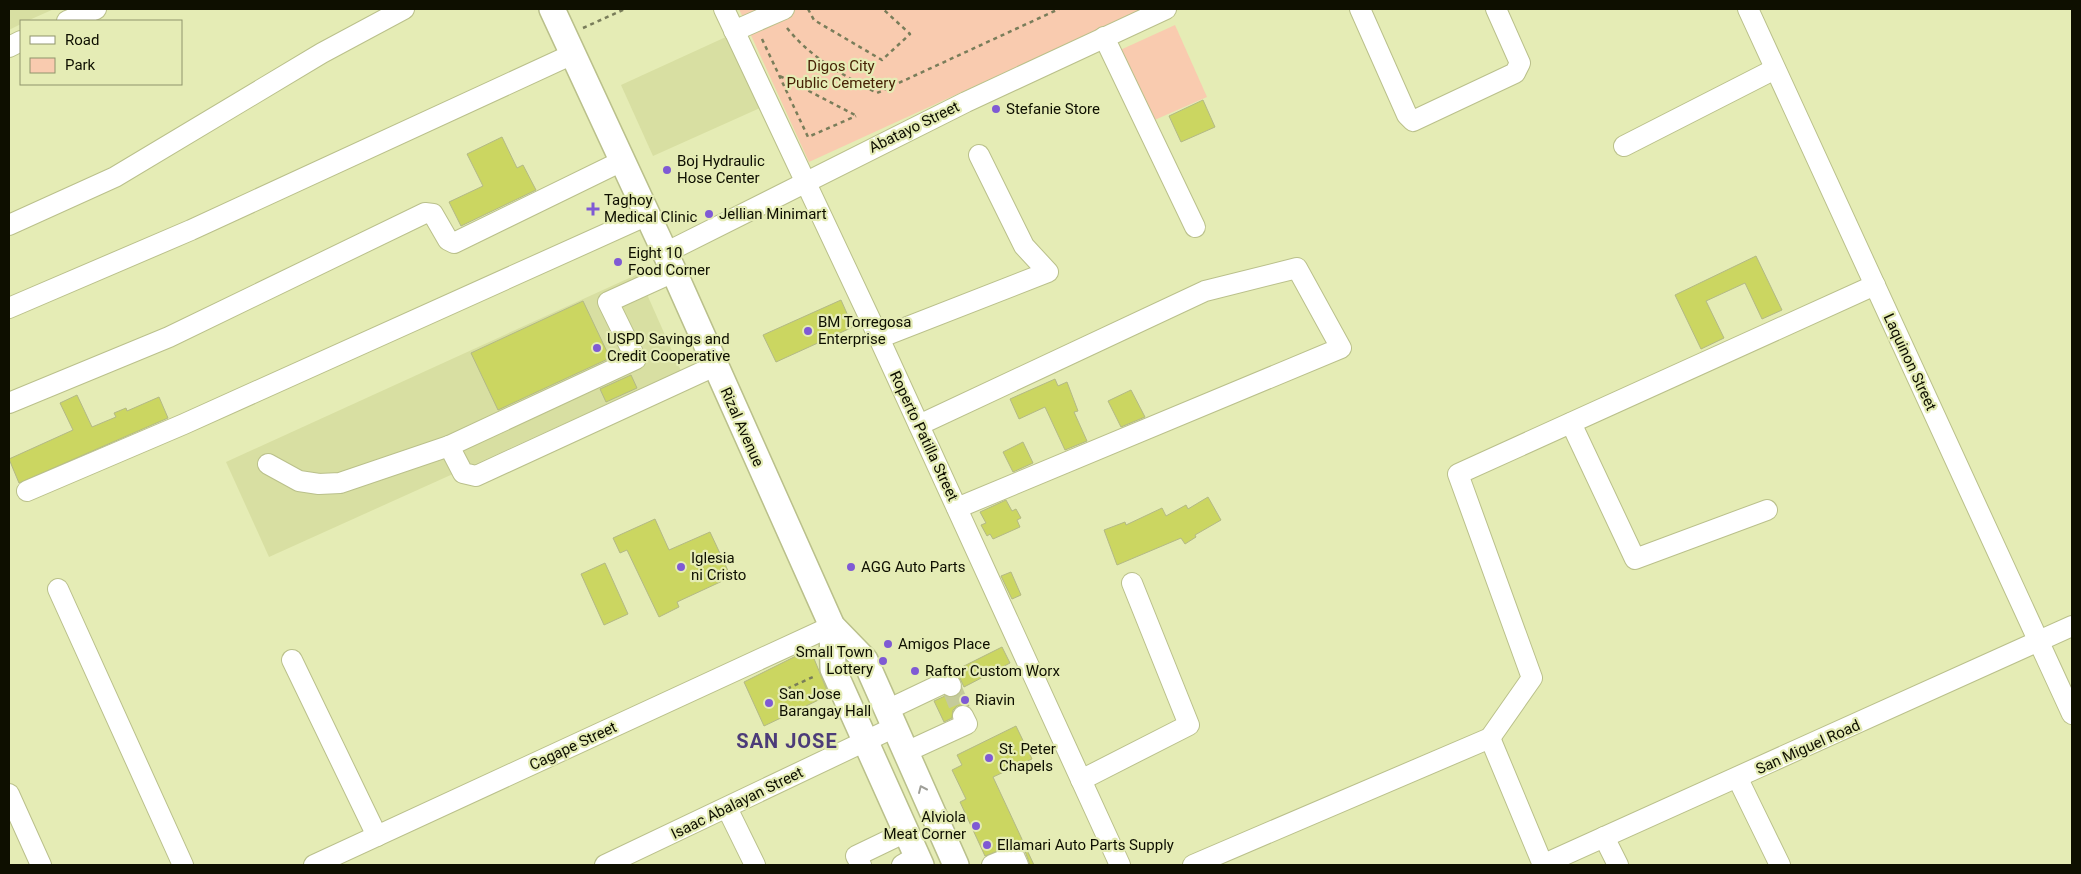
<svg xmlns="http://www.w3.org/2000/svg" width="2081" height="874" font-family="Roboto,sans-serif">
  <style>
    .built { fill: #d8dfa2 }
    .green { fill: #f9cbaf }
    .building { fill: #cbd661; stroke: #b3b985 }
    .lines { fill: none; stroke-linecap: round; stroke-linejoin: round }
    .minor-tunnel { stroke: #c5cb9a; stroke-width: 20; stroke-dasharray: 20 10; stroke-linecap: butt }
    .minor-casing { stroke: #bac08b; stroke-width: 22 }
    .major-casing { stroke: #bac08b; stroke-width: 28 }
    .path { stroke: #797d5a; stroke-width: 2.5; stroke-dasharray: 4 4; stroke-linecap: butt }
    .minor { stroke: #fff; stroke-width: 20 }
    .major { stroke: #fff; stroke-width: 25 }
    .oneway { stroke: #9f9f99 }
    .poi-dot { fill: #7f5ad4; stroke: #e5ecb5; stroke-width: 2 }
    .labels { text-anchor: middle; stroke-width: 4.5; stroke-linejoin: round; paint-order: stroke }
    .park-label { font-size: 15px; fill: #472205; stroke: #e5ecb5 }
    .poi-label { font-size: 15px; fill: #0e0f00; stroke: #e5ecb5; text-anchor: start }
    .street-label { font-size: 15px; fill: #0e0f00; stroke: #e5ecb5 }
    .district-label { font-size: 20px; font-weight: bold; letter-spacing: 1px; fill: #4c3c79; stroke: #e5ecb5 }
  </style>
  <rect width="100%" height="100%" fill="#e5ecb5"/>
  <g class="built">
    <path d="M9,9H54L27,21H21V24L9,30Z"/>
    <path d="M728,36L760,108L653,156L621,85Z"/>
    <path d="M638,274L681,371L269,557L226,462Z"/>
  </g>
  <g class="green">
    <path d="M739,9H1143L809,162Z"/>
    <path d="M1175,25L1207,97L1150,122L1118,51Z"/>
  </g>
  <g class="building">
    <path d="M1203,100L1215,127L1181,142L1169,116Z"/>
    <path d="M502,137L517,168L523,165L536,190L461,226L449,202L483,186L467,154Z"/>
    <path d="M1756,256L1782,310L1762,319L1745,283L1706,301L1724,338L1701,349L1675,295Z"/>
    <path d="M841,300L853,327L776,362L763,335Z"/>
    <path d="M583,301L610,358L498,410L471,353Z"/>
    <path d="M631,375L637,388L606,402L600,389Z"/>
    <path d="M1055,379L1058,386L1067,382L1078,411L1074,412L1087,441L1065,450L1045,407L1019,419L1010,399Z"/>
    <path d="M1131,390L1145,417L1121,427L1108,401Z"/>
    <path d="M77,395L92,427L116,417L114,413L126,408L127,411L159,397L168,418L19,483L9,459L73,430L60,403Z"/>
    <path d="M1023,442L1033,463L1013,472L1003,452Z"/>
    <path d="M1208,497L1221,520L1195,535L1196,537L1185,544L1181,538L1117,565L1104,530L1125,522L1126,525L1162,508L1166,516L1186,505L1188,509Z"/>
    <path d="M1006,500L1012,511L1016,509L1021,518L1017,520L1020,527L993,539L990,534L987,536L981,525L986,523L980,512Z"/>
    <path d="M655,519L669,550L710,532L731,577L677,602L679,607L659,617L627,550L620,553L613,538Z"/>
    <path d="M605,563L628,614L604,625L581,574Z"/>
    <path d="M1011,572L1021,595L1012,599L1001,576Z"/>
    <path d="M1002,647L1010,663L964,687L956,670Z"/>
    <path d="M810,649L829,695L764,726L744,682Z"/>
    <path d="M962,691L969,706H957L953,710L952,718L944,722L934,701L945,696H957Z"/>
    <path d="M1016,726L1032,759L993,777L1034,865H1030L1025,851L1016,844L985,856L960,802L966,799L952,770L962,765L957,755Z"/>
  </g>
  <g class="lines">
    <path class="minor-tunnel" d="M951,686L963,716"/>
    <g class="minor-casing">
      <g id="minor">
        <path d="M724,9L879,338L1120,865"/>
        <path d="M1360,9L1407,115L1413,121L1515,73L1520,63L1496,9"/>
        <path d="M1748,9L2072,714"/>
        <path d="M67,21L96,9"/>
        <path d="M734,31L784,9"/>
        <path d="M1104,37L1195,227"/>
        <path d="M9,47L21,41"/>
        <path d="M1624,146L1775,69"/>
        <path d="M9,225L115,177L322,53L404,9"/>
        <path d="M665,253L966,102L1166,9"/>
        <path d="M9,308L191,230L573,54"/>
        <path d="M879,338L1048,272L1024,246L979,155"/>
        <path d="M9,403L169,337L425,213L433,214L448,240L454,243L622,161"/>
        <path d="M1571,423L1635,559L1767,510"/>
        <path d="M919,425L1205,291L1297,268L1341,348L957,508"/>
        <path d="M449,446L463,473L476,476L715,366"/>
        <path d="M268,464L299,481L319,484L340,483L449,446L636,359L608,302L674,272"/>
        <path d="M27,491L184,424L648,215"/>
        <path d="M58,589L183,865"/>
        <path d="M292,660L377,836"/>
        <path d="M887,710L948,681L951,686"/>
        <path d="M1490,738L1532,678L1458,474L1875,285"/>
        <path d="M906,752L967,724L963,716"/>
        <path d="M1738,779L1780,865"/>
        <path d="M1081,780L1189,725L1132,583"/>
        <path d="M9,794L41,865"/>
        <path d="M727,808L755,865"/>
        <path d="M1604,837L1618,865"/>
        <path d="M314,865L832,626"/>
        <path d="M605,865L895,727"/>
        <path d="M861,865L856,856L906,832"/>
        <path d="M902,865L917,856"/>
        <path d="M992,865L1014,856L1018,865"/>
        <path d="M1193,865L1490,738L1543,865"/>
        <path d="M1542,865L2072,626"/>
      </g>
    </g>
    <g class="major-casing">
      <g id="major">
        <path d="M552,9L674,272L832,626L865,660L956,865"/>
        <path d="M832,626L833,669L921,865"/>
      </g>
    </g>
    <g class="path">
      <path d="M808,9L814,20L882,60L910,34L883,9"/>
      <path d="M583,28L625,9"/>
      <path d="M787,28C811,58 843,75 877,93L1059,9"/>
      <path d="M762,39L808,137L856,116"/>
      <path d="M780,76L855,115"/>
      <path d="M780,692L815,676"/>
    </g>
    <use href="#minor" class="minor"/>
    <use href="#major" class="major"/>
  </g>
  <defs><path id="oneway-chevron" d="M-2-3.5L2.5 0L-2 3.5" fill="none" stroke-width="1.6" stroke-linecap="round" stroke-linejoin="round" transform="scale(1.25)"/></defs>
  <use class="oneway" href="#oneway-chevron" transform="translate(922 789) rotate(-114)"/>
  <g class="poi-dot">
    <circle cx="996" cy="109" r="5"/>
    <circle cx="667" cy="170" r="5"/>
    <path d="M590.5 201.5h5v5h5v5h-5v5h-5v-5h-5v-5h5z"/>
    <circle cx="709" cy="214" r="5"/>
    <circle cx="618" cy="262" r="5"/>
    <circle cx="808" cy="331" r="5"/>
    <circle cx="597" cy="348" r="5"/>
    <circle cx="681" cy="567" r="5"/>
    <circle cx="851" cy="567" r="5"/>
    <circle cx="888" cy="644" r="5"/>
    <circle cx="883" cy="661" r="5"/>
    <circle cx="915" cy="671" r="5"/>
    <circle cx="965" cy="700" r="5"/>
    <circle cx="769" cy="703" r="5"/>
    <circle cx="989" cy="758" r="5"/>
    <circle cx="976" cy="826" r="5"/>
    <circle cx="987" cy="845" r="5"/>
  </g>
  <g class="labels">
    <g class="park-label">
      <text x="841" y="71">Digos City<tspan x="841" dy="17">Public Cemetery</tspan></text>
    </g>
    <g class="poi-label">
      <text x="1006" y="114">Stefanie Store</text>
      <text x="677" y="166">Boj Hydraulic<tspan x="677" dy="17">Hose Center</tspan></text>
      <text x="604" y="205">Taghoy<tspan x="604" dy="17">Medical Clinic</tspan></text>
      <text x="719" y="219">Jellian Minimart</text>
      <text x="628" y="258">Eight 10<tspan x="628" dy="17">Food Corner</tspan></text>
      <text x="818" y="327">BM Torregosa<tspan x="818" dy="17">Enterprise</tspan></text>
      <text x="607" y="344">USPD Savings and<tspan x="607" dy="17">Credit Cooperative</tspan></text>
      <text x="691" y="563">Iglesia<tspan x="691" dy="17">ni Cristo</tspan></text>
      <text x="861" y="572">AGG Auto Parts</text>
      <text x="898" y="649">Amigos Place</text>
      <text x="873" y="657" text-anchor="end">Small Town<tspan x="873" dy="17">Lottery</tspan></text>
      <text x="925" y="676">Raftor Custom Worx</text>
      <text x="779" y="699">San Jose<tspan x="779" dy="17">Barangay Hall</tspan></text>
      <text x="975" y="705">Riavin</text>
      <text x="999" y="754">St. Peter<tspan x="999" dy="17">Chapels</tspan></text>
      <text x="966" y="822" text-anchor="end">Alviola<tspan x="966" dy="17">Meat Corner</tspan></text>
      <text x="997" y="850">Ellamari Auto Parts Supply</text>
    </g>
    <g class="street-label">
      <text transform="translate(914 127) rotate(-26)" y="5">Abatayo Street</text>
      <text transform="translate(1910 362) rotate(65)" y="5">Laquinon Street</text>
      <text transform="translate(742 427) rotate(66)" y="5">Rizal Avenue</text>
      <text transform="translate(924 436) rotate(65)" y="5">Roperto Patilla Street</text>
      <text transform="translate(573 746) rotate(-25)" y="5">Cagape Street</text>
      <text transform="translate(1808 747) rotate(-24)" y="5">San Miguel Road</text>
      <text transform="translate(737 803) rotate(-26)" y="5">Isaac Abalayan Street</text>
    </g>
    <g class="district-label">
      <text x="787" y="748">SAN JOSE</text>
    </g>
  </g>
  <rect width="2081" height="874" fill="none" stroke="#0e0f00" stroke-width="20"/>
  <rect x="20" y="20" width="162" height="65" fill="#e5ecb5" stroke="#8f946d"/>
  <rect x="30" y="36" width="25" height="8" fill="#ffffff" stroke="#8f946d"/>
  <text x="65" y="45" font-size="15" fill="#0e0f00">Road</text>
  <rect x="30" y="58" width="25" height="15" fill="#f9cbaf" stroke="#8f946d"/>
  <text x="65" y="70" font-size="15" fill="#0e0f00">Park</text>
</svg>
